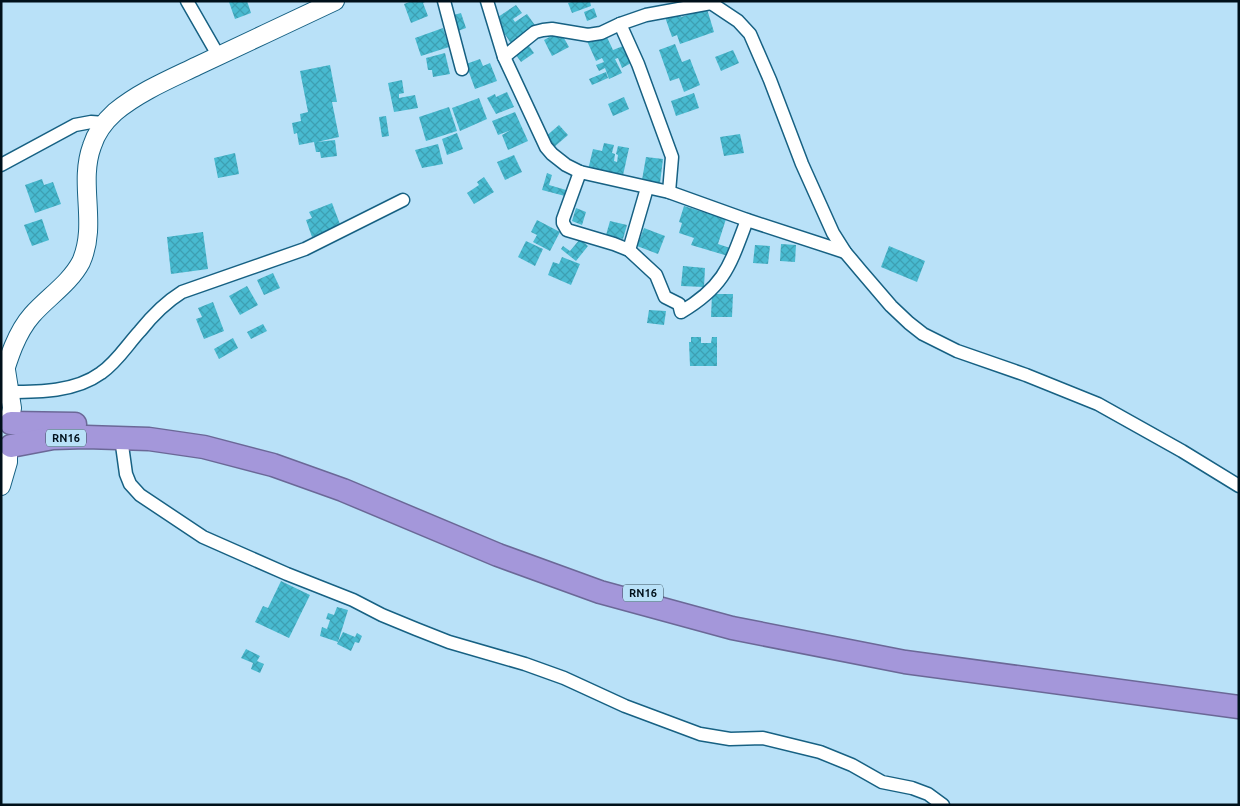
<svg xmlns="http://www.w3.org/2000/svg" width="1240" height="806" font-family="Ubuntu,sans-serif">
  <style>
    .building { fill: url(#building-cross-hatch) }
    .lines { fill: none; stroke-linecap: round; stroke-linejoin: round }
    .street-casing { stroke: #176183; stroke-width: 15 }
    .secondary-casing { stroke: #176183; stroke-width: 20 }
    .highway-casing { stroke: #6b6897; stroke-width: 25 }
    .street { stroke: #fff; stroke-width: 12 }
    .secondary { stroke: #fff; stroke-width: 18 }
    .highway { stroke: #a497da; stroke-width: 22 }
    .labels { text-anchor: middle; stroke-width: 5; stroke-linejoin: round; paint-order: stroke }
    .shield { fill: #b9e1f8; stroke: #384f5d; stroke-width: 1 }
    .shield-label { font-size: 11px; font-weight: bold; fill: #00101a }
  </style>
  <defs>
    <pattern id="building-cross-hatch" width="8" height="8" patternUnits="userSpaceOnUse" patternTransform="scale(1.25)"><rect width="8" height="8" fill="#48bad0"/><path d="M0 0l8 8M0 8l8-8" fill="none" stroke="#3d9fb2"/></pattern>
  </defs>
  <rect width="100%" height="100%" fill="#b9e1f8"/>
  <g class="building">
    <path d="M247,1L251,13L235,19L229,2Z"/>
    <path d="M412,1H427L423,3L428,16L411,23L404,4Z"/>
    <path d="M574,1H590L591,6L572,13L568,3Z"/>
    <path d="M516,5L522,13L513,19L515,22L527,14L537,28L512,45L495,19Z"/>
    <path d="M594,8L597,17L587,21L584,12Z"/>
    <path d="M707,9L714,32L680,44L677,35L672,37L665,17L679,12L681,17Z"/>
    <path d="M461,13L466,28L455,32L450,16Z"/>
    <path d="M443,28L449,47L421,56L415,38Z"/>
    <path d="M560,31L569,47L552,56L544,40Z"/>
    <path d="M605,33L613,50L623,46L631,63L622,68L618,58L615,59L622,73L609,79L605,68L599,71L596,65L604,62L602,58L596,61L587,41Z"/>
    <path d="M675,44L682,62L690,59L700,85L684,92L679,78L670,81L659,50Z"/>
    <path d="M529,46L534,53L521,62L516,55Z"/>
    <path d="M733,50L739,63L721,71L715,57Z"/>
    <path d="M445,53L450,74L433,77L432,70H428L426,58Z"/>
    <path d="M480,59L483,66L490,63L497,81L475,89L466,64Z"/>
    <path d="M330,65L337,102H332L339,137L317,142L335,140L337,156L321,158L320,152H316L314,142L299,145L297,133L294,134L292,123L301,121L300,114L308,112L300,71Z"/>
    <path d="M606,72L608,78L592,85L589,79Z"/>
    <path d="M402,80L404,93L399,94V98L415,95L418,108L394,112L388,83Z"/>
    <path d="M507,92L514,107L496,114L487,98L495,94L496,97Z"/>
    <path d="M694,93L699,108L676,116L671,101Z"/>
    <path d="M624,97L629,109L613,116L608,104Z"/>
    <path d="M479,98L487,119L460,131L452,108Z"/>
    <path d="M449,107L457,131L426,141L419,117Z"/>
    <path d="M515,112L528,141L508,150L502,135L511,130L498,135L492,121Z"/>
    <path d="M386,116L389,136L382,137L379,117Z"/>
    <path d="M559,125L568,135L553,148L544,138Z"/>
    <path d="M457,133L463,149L447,155L442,139Z"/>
    <path d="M740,134L744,153L724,156L720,137Z"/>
    <path d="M604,143L614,145L612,153L615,154L614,161L617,162L618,155L616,154L618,146L629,148L622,180L588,170L593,149L602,151Z"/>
    <path d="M438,144L443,164L422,168L415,150Z"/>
    <path d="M235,153L239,174L218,178L214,158Z"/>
    <path d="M514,155L522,172L505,180L497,162Z"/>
    <path d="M646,157L663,159L660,183L642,180Z"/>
    <path d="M547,173L552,175L549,185L566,190L565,196L542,190Z"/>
    <path d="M484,177L494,192L474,204L467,193L479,185L477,182Z"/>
    <path d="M42,179L44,185L53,182L61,204L35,213L25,185Z"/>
    <path d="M332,203L341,227L312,237L306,220L312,218L309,212Z"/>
    <path d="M684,206L726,219L718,244L730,248L728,256L691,245L694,238L679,233L682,223L679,222Z"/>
    <path d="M576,208L586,212L582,225L572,221Z"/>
    <path d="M42,219L49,240L32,246L24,225Z"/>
    <path d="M537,220L560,232L550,251L533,242L537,235L531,232Z"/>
    <path d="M610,221L627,225L623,239L606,235Z"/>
    <path d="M644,228L665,236L658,254L637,246Z"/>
    <path d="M203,232L208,269L171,274L167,237Z"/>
    <path d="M580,239L588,246L576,261L561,249L563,246L570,251Z"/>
    <path d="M526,241L543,249L535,266L518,257Z"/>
    <path d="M781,244L796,245L795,262L780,261Z"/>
    <path d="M755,245L770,246L768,264L753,263Z"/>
    <path d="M889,246L925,261L917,282L881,267Z"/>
    <path d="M562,257L580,264L571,285L548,275L553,262L559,264Z"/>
    <path d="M683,266L705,268L704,287L681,286Z"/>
    <path d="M273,273L280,288L264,295L257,280Z"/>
    <path d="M247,286L258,305L240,315L229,296Z"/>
    <path d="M712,294H733L732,317H711Z"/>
    <path d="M213,302L224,331L204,339L196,319L202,317L198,308Z"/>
    <path d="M649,310L666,311L664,325L647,323Z"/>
    <path d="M263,324L267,331L251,339L247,332Z"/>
    <path d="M691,337H701V343H711L712,337H717V366H690L689,342H691Z"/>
    <path d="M233,338L238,348L219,359L214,349Z"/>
    <path d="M281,581L310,595L289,638L255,622L263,606L268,608Z"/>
    <path d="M337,607L348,610L338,642L320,636L322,627L327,629L330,620L326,619L328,613L334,615Z"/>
    <path d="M343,632L355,637L357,633L362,636L359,643L355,642L351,651L337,644Z"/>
    <path d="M246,649L260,656L257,661L264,664L260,673L251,669L253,663L241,658Z"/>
  </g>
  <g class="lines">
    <g class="street-casing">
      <g id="street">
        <path d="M187,1L218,55"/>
        <path d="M444,1L462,69"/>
        <path d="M487,1L504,57L546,147L552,154L566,165L580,172L669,192L747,220L845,252"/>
        <path d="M708,1L738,21L750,34L770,80L802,164L833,233L845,252L861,271L891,306L909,323L923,334L957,351L1026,375L1098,404L1182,451L1239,486"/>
        <path d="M620,24L638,64L672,157L669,192"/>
        <path d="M504,57L535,32L543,30L552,29L588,35L601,33L620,24L646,15L711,3"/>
        <path d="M1,165L75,125L91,122L105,123"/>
        <path d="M580,172L563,219V223L567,230L614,244L629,250L656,275L665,297L679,304L681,312C725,286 730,265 747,220"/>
        <path d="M629,250L647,188"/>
        <path d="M9,392C39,392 75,392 101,373C117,362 127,345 140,331C152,316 166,302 182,292L305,249L403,200"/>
        <path d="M121,438L126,474L130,484L140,495L203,537L287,574L353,600L382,615L416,629L449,642L525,664L564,678L625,706L700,734L730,739L763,738L820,752L852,765L882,782L912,788L928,794L943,805"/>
      </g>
    </g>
    <g class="secondary-casing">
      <g id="secondary">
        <path d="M6,370L12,408L9,421"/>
        <path d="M1,383C8,360 16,333 32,315C48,297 70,283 81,262C98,224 78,184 92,146C96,133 105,121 115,112C139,92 170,79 197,66C243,44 289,23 335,1"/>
        <path d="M1,486L8,462V449"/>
      </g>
    </g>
    <g class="highway-casing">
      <g id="highway">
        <path d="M11,423L75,424"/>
        <path d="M11,446L53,438L86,437L149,439L204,447L273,465L343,490L498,555L600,592L732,628L905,662L1239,707"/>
      </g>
    </g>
    <use href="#street" class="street"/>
    <use href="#secondary" class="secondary"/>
    <use href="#highway" class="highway"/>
  </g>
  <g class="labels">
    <g class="shield">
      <rect x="46" y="429.5" width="40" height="17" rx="4"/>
      <rect x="623" y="584.5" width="40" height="17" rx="4"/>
    </g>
    <g class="shield-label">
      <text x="66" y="442">RN16</text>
      <text x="643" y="597">RN16</text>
    </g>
  </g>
  <rect width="1240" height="806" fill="none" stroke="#00101a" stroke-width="5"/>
</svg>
